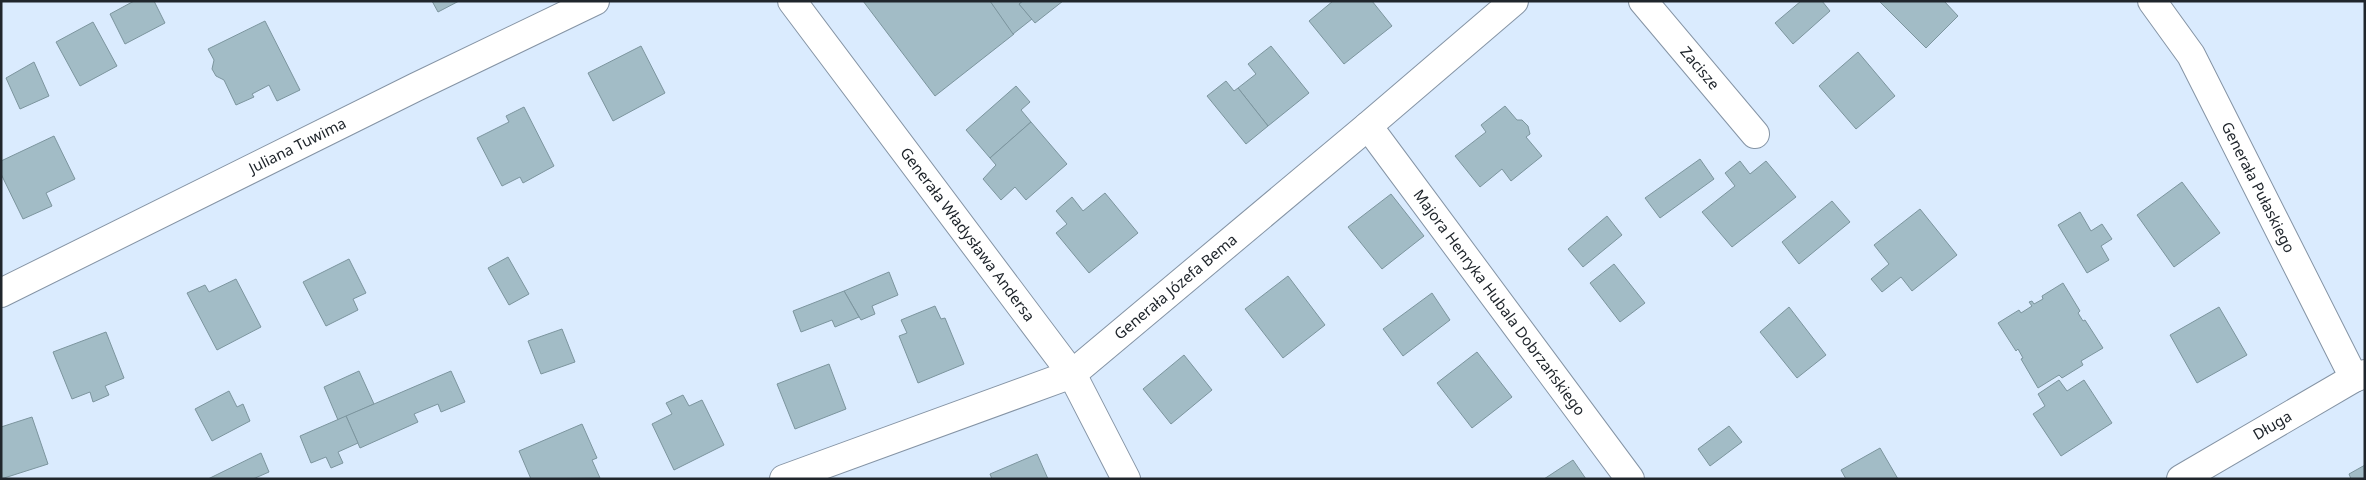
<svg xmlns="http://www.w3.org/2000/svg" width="2366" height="480" font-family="'Noto Sans',sans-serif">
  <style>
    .building { fill: #a2bcc6; stroke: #7c959e }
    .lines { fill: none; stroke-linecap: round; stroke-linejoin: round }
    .minor-casing { stroke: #8594a5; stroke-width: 30 }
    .minor { stroke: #fff; stroke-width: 28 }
    .labels { text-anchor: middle; stroke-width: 5; stroke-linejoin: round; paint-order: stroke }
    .street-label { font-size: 15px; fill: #20262c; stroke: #fff }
  </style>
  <rect width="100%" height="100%" fill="#daebfe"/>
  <g class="building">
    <path d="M134,1H154L165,23L125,44L110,14Z"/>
    <path d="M432,1H459L438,12Z"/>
    <path d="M863,1H990L1014,34L935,96Z"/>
    <path d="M990,1H1023L1019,4L1032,19L1013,34Z"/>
    <path d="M1023,1H1063L1035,23L1019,4Z"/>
    <path d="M1333,1H1372L1392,26L1344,64L1309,21Z"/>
    <path d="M1801,1H1822L1830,11L1793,44L1775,23Z"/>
    <path d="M1879,1H1944L1958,16L1926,48Z"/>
    <path d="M265,21L300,90L277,101L269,85L252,94L254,97L236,105L224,80L216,76L212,69L214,60L208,49Z"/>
    <path d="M93,22L117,66L80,86L56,42Z"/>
    <path d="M641,46L665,93L613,121L588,73Z"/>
    <path d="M1271,46L1309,93L1268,126L1238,88L1256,74L1248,64Z"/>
    <path d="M1858,52L1895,96L1856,129L1819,86Z"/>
    <path d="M34,62L49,96L20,109L6,78Z"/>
    <path d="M1226,81L1234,91L1238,88L1268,126L1246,144L1207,96Z"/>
    <path d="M1016,86L1030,102L1021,110L1031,122L990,158L966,130Z"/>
    <path d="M1505,106L1517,120H1522L1528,126L1530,134L1526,137L1542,156L1511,181L1502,169L1480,187L1455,156L1486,132L1481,125Z"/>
    <path d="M524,107L554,166L523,183L520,177L502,186L477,138L509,122L506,116Z"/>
    <path d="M1031,122L1067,164L1026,200L1015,187L1001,200L983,179L996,165L990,158Z"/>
    <path d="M54,136L75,179L46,193L52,206L23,219L1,174V161Z"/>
    <path d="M1700,159L1714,179L1660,218L1645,198Z"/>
    <path d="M1740,161L1750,174L1766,161L1796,197L1732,247L1702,212L1735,186L1725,173Z"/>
    <path d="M2182,182L2220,233L2174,267L2137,215Z"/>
    <path d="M1105,193L1138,233L1089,273L1056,233L1067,224L1056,211L1072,197L1083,211Z"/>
    <path d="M1391,194L1424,236L1382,269L1348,227Z"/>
    <path d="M1832,201L1850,222L1799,264L1782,242Z"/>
    <path d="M1920,209L1957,255L1912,291L1901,277L1882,292L1871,279L1889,264L1874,245Z"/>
    <path d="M2080,212L2091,231L2102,224L2112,239L2101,246L2109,260L2087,273L2058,225Z"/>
    <path d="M1607,216L1622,235L1583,267L1568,249Z"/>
    <path d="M508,257L529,294L509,305L488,268Z"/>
    <path d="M349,259L366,293L353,299L358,310L326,326L303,282Z"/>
    <path d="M1614,264L1645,303L1620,322L1590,283Z"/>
    <path d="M889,272L898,295L872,306L875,314L861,320L844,291Z"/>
    <path d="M1288,276L1325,325L1283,358L1245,309Z"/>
    <path d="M236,279L261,327L217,350L187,293L205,285L209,292Z"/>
    <path d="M2063,283L2080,311L2078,313L2083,321L2085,320L2103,348L2081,361L2083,365L2062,378L2059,375L2038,388L2021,359L2023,358L2018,349L2016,351L1998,323L2019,310L2021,313L2032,306L2029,302L2032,301L2034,304L2043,299L2042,296Z"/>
    <path d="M844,291L859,317L835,327L832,320L801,332L793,311Z"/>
    <path d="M1432,293L1450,320L1403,356L1383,329Z"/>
    <path d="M935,306L941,319L945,318L964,364L918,383L899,336L907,333L901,320Z"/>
    <path d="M1789,307L1826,355L1797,378L1760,332Z"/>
    <path d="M2219,307L2247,355L2197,383L2170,335Z"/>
    <path d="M562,329L575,362L541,374L528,341Z"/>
    <path d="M106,332L124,378L105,386L109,395L93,402L90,392L72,399L53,352Z"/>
    <path d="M1477,352L1512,397L1472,428L1437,383Z"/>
    <path d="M1184,355L1212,390L1171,424L1143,389Z"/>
    <path d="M829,364L846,409L795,429L777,384Z"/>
    <path d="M359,371L374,404L338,420L324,387Z"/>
    <path d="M451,371L465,402L441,412L438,404L414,414L418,422L360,448L346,416Z"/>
    <path d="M2059,380L2067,391L2084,380L2112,423L2061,456L2033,414L2045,406L2038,394Z"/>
    <path d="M229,391L237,407L243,404L250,421L212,441L195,409Z"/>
    <path d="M683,395L689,406L702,400L724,445L674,470L652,424L672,414L666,403Z"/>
    <path d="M346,416L358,443L338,452L343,463L331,468L326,457L311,463L300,436Z"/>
    <path d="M32,417L48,464L1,479V427Z"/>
    <path d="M582,424L597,458L592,460L600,478L531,479L519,451Z"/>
    <path d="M1729,426L1742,442L1710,466L1698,449Z"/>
    <path d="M1880,448L1898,479H1846L1841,470Z"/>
    <path d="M261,453L269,472L253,479H208Z"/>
    <path d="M1037,454L1048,479H992L990,474Z"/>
    <path d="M1573,460L1586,479H1544Z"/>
    <path d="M2365,465V479H2351L2349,474Z"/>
  </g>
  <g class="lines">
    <g class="minor-casing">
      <g id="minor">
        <path id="s1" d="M792,1L1072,374L1126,479"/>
        <path id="s2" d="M1643,1L1755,134"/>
        <path id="s3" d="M2152,1L2191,55L2354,378"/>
        <path id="s4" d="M1368,126L1630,479"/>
        <path id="s5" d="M1,293L416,87L595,1"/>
        <path id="s6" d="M784,479L1072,374L1368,126L1514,1"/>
        <path id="s7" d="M2181,479L2354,378L2365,374"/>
      </g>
    </g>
    <use href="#minor" class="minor"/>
  </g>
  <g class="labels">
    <g class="street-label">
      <text dy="5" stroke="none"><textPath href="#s2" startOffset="88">Zacisze</textPath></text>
      <text dy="5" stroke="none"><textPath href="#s5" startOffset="331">Juliana Tuwima</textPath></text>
      <text dy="5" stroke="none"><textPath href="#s3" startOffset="215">Generała Pułaskiego</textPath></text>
      <text dy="5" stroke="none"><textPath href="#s1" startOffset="292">Generała Władysława Andersa</textPath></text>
      <text dy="5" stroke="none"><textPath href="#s6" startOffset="442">Generała Józefa Bema</textPath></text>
      <text dy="5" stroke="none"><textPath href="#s4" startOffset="220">Majora Henryka Hubala Dobrzańskiego</textPath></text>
      <text dy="5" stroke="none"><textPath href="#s7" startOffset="106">Długa</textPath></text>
    </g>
  </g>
  <rect width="2366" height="480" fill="none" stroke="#20262c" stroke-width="5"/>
</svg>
